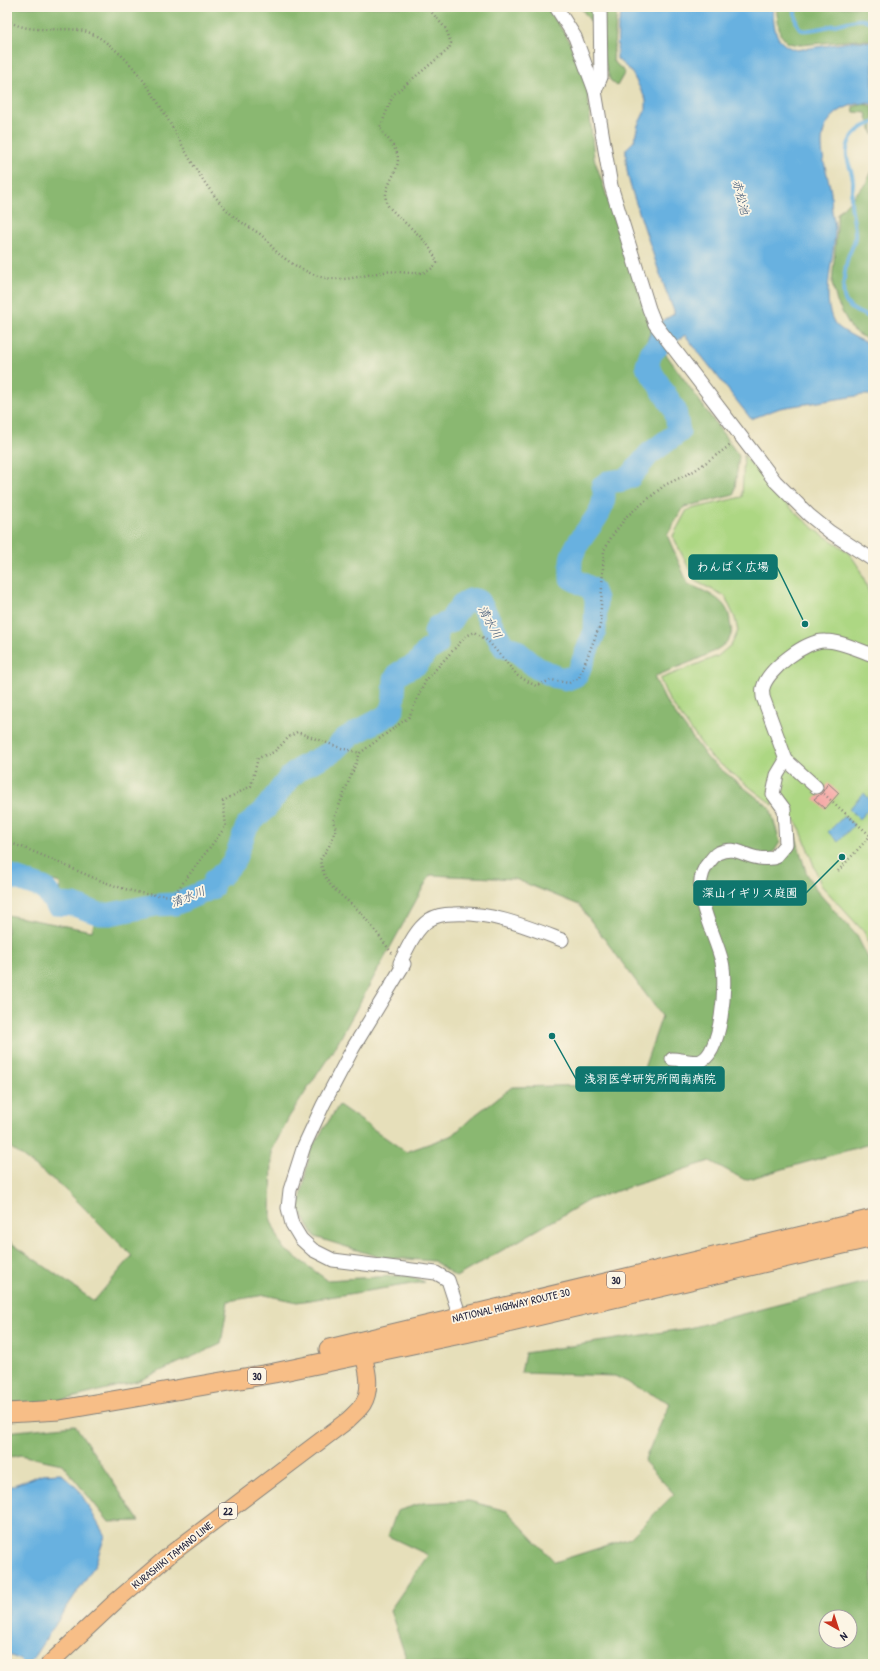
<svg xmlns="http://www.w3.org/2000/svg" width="880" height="1671" font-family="'Patrick Hand','Klee One',sans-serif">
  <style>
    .green { fill: #add783; stroke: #687c5f }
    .forest { fill: #8ab871; stroke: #566d56; fill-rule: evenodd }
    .water { fill: #68b1e0; stroke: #456a8e }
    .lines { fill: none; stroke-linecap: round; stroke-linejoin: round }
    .stream { stroke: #68b1e0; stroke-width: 4 }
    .river { stroke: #68b1e0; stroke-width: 23 }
    .building { fill: #f5a7a5 }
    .minor-casing { stroke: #84807a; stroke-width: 15 }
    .major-casing { stroke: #84807a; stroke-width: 18 }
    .highway-casing { stroke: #84807a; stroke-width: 21 }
    .path { stroke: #84807a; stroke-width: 2.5; stroke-dasharray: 1 3; stroke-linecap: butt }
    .minor { stroke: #fff; stroke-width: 13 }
    .major { stroke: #f7be87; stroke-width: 16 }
    .highway { stroke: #f7be87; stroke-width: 19 }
    .labels { text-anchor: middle; stroke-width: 3.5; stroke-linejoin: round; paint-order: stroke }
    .shield { fill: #fcf5e5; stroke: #63616e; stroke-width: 1 }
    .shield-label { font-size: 10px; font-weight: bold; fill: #22223b }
    .street-label { font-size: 11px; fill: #22223b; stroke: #fcf5e5 }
    .water-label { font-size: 12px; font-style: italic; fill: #3a5475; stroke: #fcf5e5 }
    .leader { fill: none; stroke: #0f766e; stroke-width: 1.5 }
    .callout-dot { fill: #0f766e; stroke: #fcf5e5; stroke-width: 1.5 }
    .callout { fill: #0f766e; stroke: #0f766e; stroke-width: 1.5 }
    .callout-label { font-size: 12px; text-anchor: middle; font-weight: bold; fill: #fff }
  </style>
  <rect width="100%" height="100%" fill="#fcf5e5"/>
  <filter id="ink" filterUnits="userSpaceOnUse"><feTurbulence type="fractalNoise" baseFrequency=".025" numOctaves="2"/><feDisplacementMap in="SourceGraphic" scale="8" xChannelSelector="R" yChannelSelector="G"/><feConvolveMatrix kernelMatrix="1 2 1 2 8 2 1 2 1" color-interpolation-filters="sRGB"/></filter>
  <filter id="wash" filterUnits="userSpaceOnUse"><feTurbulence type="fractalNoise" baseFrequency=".012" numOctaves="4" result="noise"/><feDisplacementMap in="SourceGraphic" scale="16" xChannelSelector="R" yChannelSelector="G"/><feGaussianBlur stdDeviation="0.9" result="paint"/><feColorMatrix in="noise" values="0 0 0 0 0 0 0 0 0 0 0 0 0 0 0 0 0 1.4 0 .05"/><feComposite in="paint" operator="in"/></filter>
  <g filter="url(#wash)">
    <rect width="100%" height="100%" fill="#e6dfba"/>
    <path class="green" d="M744,455C766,484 787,507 816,530C826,538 843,546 850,555C862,568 867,588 873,605V950L864,932L821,885L800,828L778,795L784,772L795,758L780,763L773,805L711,757L669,700L660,679L718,656L732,644L738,631L735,618L725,596L695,581L673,536L687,510L742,497Z"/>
    <g class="forest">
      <path d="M7,7H547L569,40L587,85L594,158L655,339L739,456L734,495L684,507L667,535L688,584C706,592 730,600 730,623C731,626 732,631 731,635C726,653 671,668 654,677L665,700L708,759L770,808L780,842L767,863L778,864L783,861L790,827L794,831L806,872L816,890L857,936L873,968V1143L745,1180L710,1161L589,1200L456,1277L434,1261L379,1257L315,1237L299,1209L310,1150L339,1105L406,1152L453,1135L475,1115L512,1087L598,1085L642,1074L662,1016L579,905L515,879L430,875L336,1046L289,1117L272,1150L271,1221L283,1248L327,1280L408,1275L425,1282L297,1302L265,1295L228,1301L221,1344L138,1381L48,1404L7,1405V1240L94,1301L132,1256L63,1187L7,1145V915L92,931L97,912L82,903L61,899L60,883L7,866Z"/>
      <path d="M580,7H617L613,61L625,72L617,86L610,80L594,26Z"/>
      <path d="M776,7H873V40H856L800,45L788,43L780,34Z"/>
      <path d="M863,104L873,106V135L866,113L854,112L853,107Z"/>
      <path d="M873,169V324L868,340L852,330L837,302L832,283L837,228V214L866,183Z"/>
      <path d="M873,1280V1664H408L390,1610L428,1555L388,1536L397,1511L423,1503L469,1501L507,1511L555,1562L630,1538L674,1494L644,1461L670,1403L615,1376L521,1373L525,1353L689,1328ZM826,1617H850V1641H826Z"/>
      <path d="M75,1425L139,1521L109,1522L62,1464L20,1455L7,1458V1432Z"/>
    </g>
    <g class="water">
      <path d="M621,7H772C775,28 773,44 797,50L857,41L873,42V104C861,102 852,104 841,110C811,129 824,159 830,187C832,195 831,203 832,211C833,217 835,223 835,229C835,256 820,297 834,322C839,331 864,341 873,346V395H863L780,408L751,419L685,335L653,359H644C647,353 646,349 647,343C649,328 662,321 674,314V311C662,283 653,253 643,224C635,199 624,175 626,149L634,141L638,125L646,109V100L631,71L617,59L618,27L622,11Z"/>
      <path d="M864,793L873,804L859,819L849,809Z"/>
      <path d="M844,816L854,825L838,842L828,832Z"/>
      <path d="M61,1473L79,1490L105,1536L95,1565L29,1664L7,1654V1488L42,1474Z"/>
    </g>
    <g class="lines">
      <g class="stream">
        <path d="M794,7C796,14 794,25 802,30C807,33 849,21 857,20C863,19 868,21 873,22"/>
        <path d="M873,123C859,127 845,139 847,156C848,164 852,171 853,180C854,186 851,192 851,198C850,211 856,224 855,237C855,244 850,251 848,257C845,268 842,286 844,297C847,310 862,314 873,318"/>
        <path d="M21,1656L24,1664"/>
      </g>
      <path class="river" d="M7,875L44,888L56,904L74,905L100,914H110L156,905L175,904L212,888L214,880L224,873L234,861L247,826L266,808L290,777L304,766L332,752L346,738L388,715L393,708L395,679L399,673L417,664L427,651L437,645L435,632L437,627L450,622C455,612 467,595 479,601L504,647L514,649L537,668L556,677L567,679L577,675L595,631L596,599L592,589L571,578C571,571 570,562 572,556C580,530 610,515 603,486L608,482L623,480L630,477L649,454L679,432L675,410L647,366L651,353L668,335"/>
    </g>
    <g id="blocks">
      <path class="building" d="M828,783L839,793L825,809L814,799L822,793Z"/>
    </g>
  </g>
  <g filter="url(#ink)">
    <use href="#blocks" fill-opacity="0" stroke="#84807a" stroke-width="1"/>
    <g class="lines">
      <g class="minor-casing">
        <g id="minor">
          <path d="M556,7L575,37L595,91L611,186L649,309L655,324L775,481L809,515L830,532L873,560"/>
          <path d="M595,91L601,77L600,7"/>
          <path d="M786,760L816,787"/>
          <path d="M672,1059C680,1059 692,1063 700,1061C722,1055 727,981 722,962C716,933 685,887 710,861C712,859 715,854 718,853C734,845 744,856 759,858C764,859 769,858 774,858L786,844L784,809L773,794L777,775L786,760L763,697C763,694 762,690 763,688C767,670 806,640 825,641C841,641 858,650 873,655"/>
          <path d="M463,1326L448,1280L436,1273L333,1260L313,1250L301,1239L292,1224L288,1208L290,1190L304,1146L323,1105L353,1048L404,964L400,963C408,947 415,930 429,920C435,916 445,914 453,914C492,912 525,926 562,940"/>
        </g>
      </g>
      <g class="major-casing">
        <path id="major" d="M49,1664L115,1602L172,1553L348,1420C353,1415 359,1410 363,1404C374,1387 365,1360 360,1343"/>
      </g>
      <g class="highway-casing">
        <g id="highway">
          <path d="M329,1349L873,1219"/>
          <path d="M7,1413L60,1410L274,1373L465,1333L873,1237"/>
        </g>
      </g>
      <g class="path">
        <path d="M7,20C28,34 54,27 78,30C91,31 102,39 112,47C165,90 180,161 226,209C236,220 248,226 260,234C267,240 272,248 279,254C294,266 316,279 336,279C351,280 369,274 384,272C403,269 424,281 437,263C430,240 410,229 395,213C392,210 388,207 387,204C380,186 405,169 396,151C392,143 385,135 380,128L393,95L449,49L451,43L446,29L427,7"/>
        <path d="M824,794L873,838"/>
        <path d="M7,842C52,856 100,886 146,894C155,895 164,895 173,896L226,826L223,801L251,786L258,758L274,752L289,737L297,732L341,748L360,753"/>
        <path d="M838,871L873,833"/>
        <path d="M392,953C381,939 371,924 359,911C340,892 326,890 320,860L329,846L336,829L333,821L360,753L409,717L426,680L466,636L475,632L488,641L518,676L536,686L551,680L569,683L579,678L600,625L604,550L612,536L627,516L665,485L694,471L732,444"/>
      </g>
      <use href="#minor" class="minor"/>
      <use href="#major" class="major"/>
      <use href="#highway" class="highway"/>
    </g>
  </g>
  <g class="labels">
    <g class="shield">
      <rect x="607" y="1272" width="18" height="16" rx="3"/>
      <rect x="248" y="1368" width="18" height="16" rx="3"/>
      <rect x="219" y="1503" width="18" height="16" rx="3"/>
    </g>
    <g class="shield-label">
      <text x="616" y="1284">30</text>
      <text x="257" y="1380">30</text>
      <text x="228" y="1515">22</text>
    </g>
    <g class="street-label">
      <text transform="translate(511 1305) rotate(-13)" y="4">NATIONAL HIGHWAY ROUTE 30</text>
      <text transform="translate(172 1555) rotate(-39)" y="4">KURASHIKI TAMANO LINE</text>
    </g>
    <g class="water-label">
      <text transform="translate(741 197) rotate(76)" y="4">赤松池</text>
      <text transform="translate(490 622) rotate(61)" y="4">清水川</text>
      <text transform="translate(188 897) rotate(-21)" y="4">清水川</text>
    </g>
  </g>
  <path class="leader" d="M805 624L777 567M842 857L806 893M552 1036L576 1079"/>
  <g class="callout-dot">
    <circle cx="805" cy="624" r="4"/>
    <circle cx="842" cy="857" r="4"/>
    <circle cx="552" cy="1036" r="4"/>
  </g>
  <g class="callout">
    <rect x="689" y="555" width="88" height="24" rx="4"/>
    <rect x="694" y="881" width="112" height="24" rx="4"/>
    <rect x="576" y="1067" width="148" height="24" rx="4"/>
  </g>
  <g class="callout-label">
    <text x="733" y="571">わんぱく広場</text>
    <text x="750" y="897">深山イギリス庭園</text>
    <text x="650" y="1083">浅羽医学研究所岡南病院</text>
  </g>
  <rect width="880" height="1671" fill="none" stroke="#fcf5e5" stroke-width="24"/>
  <g transform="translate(838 1629) rotate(141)"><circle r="19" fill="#fcf5e5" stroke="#a5a1a1"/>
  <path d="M0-3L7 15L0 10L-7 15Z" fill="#c8321e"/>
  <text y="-6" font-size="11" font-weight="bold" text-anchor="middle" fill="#22223b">N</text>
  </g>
</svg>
